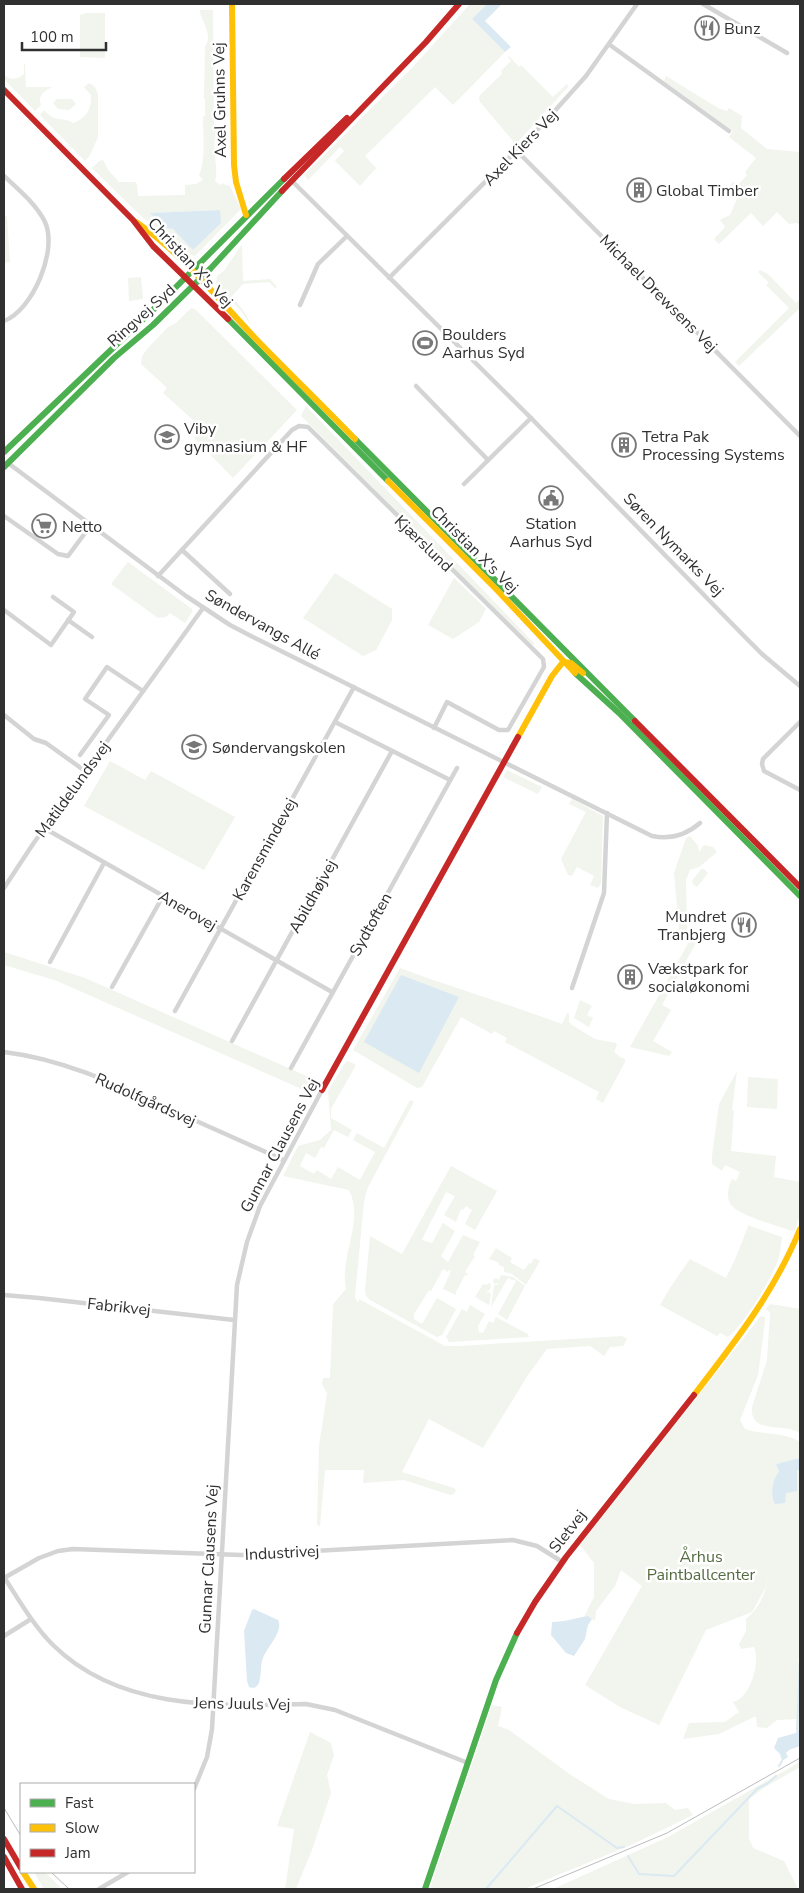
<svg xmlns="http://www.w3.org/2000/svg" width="804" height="1893" font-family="'Nunito Sans',sans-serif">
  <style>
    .green { fill: #f1f5ed; fill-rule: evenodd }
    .water { fill: #dbe9f2 }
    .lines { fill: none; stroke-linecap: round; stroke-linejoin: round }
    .stream { stroke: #dbe9f2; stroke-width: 2 }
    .street { stroke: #d4d4d4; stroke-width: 4.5 }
    .fast { stroke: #4caf50; stroke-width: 6 }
    .slow { stroke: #ffc107; stroke-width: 6 }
    .jam { stroke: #c62828; stroke-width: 6 }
    .tram { stroke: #bcbcbc; stroke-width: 1 }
    .labels { text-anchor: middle; stroke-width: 5; stroke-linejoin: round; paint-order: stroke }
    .poi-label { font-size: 16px; fill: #303030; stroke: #fff; text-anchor: start }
    .street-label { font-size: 16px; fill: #303030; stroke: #fff }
    .park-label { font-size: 16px; fill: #536b3f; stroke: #fff }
  </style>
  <rect width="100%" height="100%" fill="#fff"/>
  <g class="green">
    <path d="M470,4H487L472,19L505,52L453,105L435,87L365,156L376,168L360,186L335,161L344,151L340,147L308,180L304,175L413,67Z"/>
    <path d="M200,10H213L214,126H228C203,132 221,165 215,181L220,185L224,182L223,184L230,186L241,209L195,256L191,255L172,235L159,230L141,216L92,168L99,161L103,160L108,170L119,182H135L137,184L138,196L185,195V185L196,184L203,180L199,175C206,162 203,133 203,117L205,116V99H204L205,47C214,34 200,20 200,10ZM220,210L194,250L173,229L167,228L151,213Z"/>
    <path d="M86,13H105V58L80,57V15Z"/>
    <path d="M509,56L519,67L521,65L553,97L567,84L568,87L514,146L513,141L480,102L479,98L481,94L502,74L501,71L511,61L508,57Z"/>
    <path d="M24,64H25L26,87H52C44,91 37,96 41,105L35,111L4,79V75C11,81 18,79 24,74Z"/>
    <path d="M666,76L720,109L727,111L729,108L742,116L741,128L767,149L800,152V226L797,223L789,224L777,212L763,226L751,213L719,244L714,239L725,227L720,220L730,215L737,199L728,188L733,182L738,185L747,175L745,172L756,158L729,137L733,131L664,81Z"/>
    <path d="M89,83L95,87L98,94V137L90,155L85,161L40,115L44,110C56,124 64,116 73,123C86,119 92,108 91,95L84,87Z"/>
    <path d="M57,99H72L76,104L69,110L58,109L53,103Z"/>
    <path d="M4,216H7L10,262L4,263Z"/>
    <path d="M242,244L243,281L270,279L277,287L275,288L269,282L243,284L232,296L245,313L252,327L241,311L216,283L217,276L224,271Z"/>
    <path d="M760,270L768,274L796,303L800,299V308L739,366L735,362L789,308L766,285L769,283L758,272Z"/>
    <path d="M141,277L143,299L129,301L128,278Z"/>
    <path d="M191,308L195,309L297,410L233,478L194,438L202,428L163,393L167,388L164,385L141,364L142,356L148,348L168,327L176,323Z"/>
    <path d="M306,406L534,643L533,646L301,416Z"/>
    <path d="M128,562L192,609V612L185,623L170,613L166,617L158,618L111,584Z"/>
    <path d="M335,573L392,609V620L376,650L363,656L303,618Z"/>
    <path d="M454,578L486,609L479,622L453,639L428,625Z"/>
    <path d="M110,761L145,780L151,771L235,817L204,870L84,806Z"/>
    <path d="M507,770L542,787L538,794L503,777Z"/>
    <path d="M572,799L603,816L601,884L598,888L590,885L594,876L577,867L572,876L568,875L561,859L586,812L569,804Z"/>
    <path d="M690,836L698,846L699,852L704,845L713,847L717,852L699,867L690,870L686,880L687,930L680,942L674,873L686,838Z"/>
    <path d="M701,869H704L708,873L697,887L693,884L692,881Z"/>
    <path d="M695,939L697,941L662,1005L671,1010L653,1041L672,1052L669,1056L630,1047L689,942Z"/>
    <path d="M4,952L85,978L320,1082L313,1094L57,981L4,965Z"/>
    <path d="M400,968C454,988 508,1004 562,1024L567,1013L569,1014V1022L572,1025L595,1039L616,1043L617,1045L614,1052L620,1057L625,1059V1062L603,1103L596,1099L599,1092L505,1042L507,1038L494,1031L492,1034L461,1017L422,1087L417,1088L353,1050Z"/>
    <path d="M580,1000L592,1006L587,1015L593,1018L589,1027L574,1018Z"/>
    <path d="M348,1061L356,1065L331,1109V1118L352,1130L348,1137L334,1130L324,1148L321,1147L315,1158L306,1153L300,1166L314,1174L317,1170L331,1179L338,1167L360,1180L375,1152L353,1140L357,1133L384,1148L410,1100L414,1102L368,1187L364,1201L355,1297L358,1303L359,1299L445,1346H459L622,1336L627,1339L623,1346L610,1347L604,1356L590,1346L547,1349L528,1375L483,1448L429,1419L402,1472L454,1488L456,1490L454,1494L450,1495L404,1480L363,1483L364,1470H325L320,1526L317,1525L319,1446L327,1393L322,1384L323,1378H330L333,1304L346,1289C339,1256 365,1221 349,1190L283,1176L298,1146L320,1140L331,1130L328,1091L344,1064Z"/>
    <path d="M737,1071L732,1110L734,1111L731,1151L776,1156L774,1177L800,1182V1215L795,1230L792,1231C778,1226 740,1216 731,1205C726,1198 728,1186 732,1179L736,1181L740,1172L725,1165L722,1171L712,1164V1156L719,1104Z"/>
    <path d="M748,1077L778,1079L777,1109L747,1107Z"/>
    <path d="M451,1166L497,1191L475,1230L465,1224L472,1210L466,1206L463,1210L461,1209L456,1222L444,1215L455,1196L446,1192L424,1235L422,1240L432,1243L443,1223L455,1231L441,1256L448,1262L463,1235L480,1242L473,1255L475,1256L465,1272L468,1274L467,1276L465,1275L456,1292V1295L443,1289L451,1271L449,1270L448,1272L443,1269L431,1291L429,1290L414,1314V1319L422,1324L437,1298L456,1309L442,1335L437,1337L370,1300L366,1296L365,1291L370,1236L402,1254Z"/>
    <path d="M749,1224L750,1226L782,1237C781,1246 780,1255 777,1263C769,1283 744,1324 728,1337L720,1333L717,1336L660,1305L670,1288L690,1259L726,1278L736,1257Z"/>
    <path d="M496,1248L512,1258L510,1262L524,1270L529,1263L531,1264L534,1258L540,1261L526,1285L512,1274L504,1272V1267L499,1265L498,1262L489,1259Z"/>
    <path d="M501,1275L513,1277L525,1286L507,1320L498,1314L516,1281L508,1278L491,1307L494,1285H497L499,1283L494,1284L493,1280L496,1278L499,1280Z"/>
    <path d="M489,1283L491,1285V1288L485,1294L489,1292L491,1294L489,1305L475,1297L483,1284L486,1285Z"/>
    <path d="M770,1304L800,1309V1433C782,1422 750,1435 752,1407L767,1360L770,1313L766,1309Z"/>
    <path d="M470,1305L485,1314L478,1326L479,1332L483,1333L489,1321L493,1323L496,1317L528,1334L529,1337L449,1342L446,1337L462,1309L467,1312Z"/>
    <path d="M761,1316L765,1317V1321L758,1375L740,1420L745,1429C763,1435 784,1432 800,1442V1458L776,1464L786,1493L797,1470H800V1653L798,1660L800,1662V1730L797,1729V1719L777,1720L767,1728L757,1727L756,1716L719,1734L683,1739L689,1723L725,1722L739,1712L733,1702C750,1699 761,1662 754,1647L741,1649L739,1644L746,1631V1619C760,1608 769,1588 768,1570L767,1585L752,1612L706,1630L659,1725L620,1707L585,1685L642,1586L621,1570L615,1586L596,1611L595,1621L588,1616L584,1617L594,1597V1563L580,1545Z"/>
    <path d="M492,1705L502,1707L498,1726L509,1730L571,1775L609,1799L634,1804L666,1803L675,1810L688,1808L693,1815L631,1845L524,1889H431V1885Z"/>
    <path d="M310,1732L331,1743L334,1755L327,1775L331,1793L313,1847L296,1889H285L294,1829L277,1826Z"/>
    <path d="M800,1762V1767L765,1787L749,1799V1838L753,1848L784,1861L798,1889H553L668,1837Z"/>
    <path d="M34,1872H45L60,1887V1889H44Z"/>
  </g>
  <g class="water">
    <path d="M487,4H502L485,21L511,47L505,52L472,19Z"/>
    <path d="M220,210L221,223L193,250L173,229L167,228L150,213Z"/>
    <path d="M401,975L459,997L419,1073L364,1042Z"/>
    <path d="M800,1458V1470H797V1491L786,1493L785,1503L775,1504C770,1495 772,1480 779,1472L776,1464Z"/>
    <path d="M254,1609L278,1620C284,1631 267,1647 263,1658C259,1666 264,1693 249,1687L247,1681L244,1631L252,1610Z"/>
    <path d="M588,1616L592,1619L588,1625L585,1639L574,1656L566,1653L551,1635L552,1622C564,1622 576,1618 588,1616Z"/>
    <path d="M797,1729L800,1730V1746L789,1750L786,1753L788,1757L782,1761L780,1754L774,1748L778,1738L796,1733Z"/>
  </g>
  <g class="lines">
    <g class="stream">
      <path d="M797,1729L800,1662"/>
      <path d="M779,1766L782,1761"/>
      <path d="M628,1856L639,1874L674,1876L757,1789L768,1783L776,1776"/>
      <path d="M486,1889L557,1806L617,1848L624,1847"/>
    </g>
    <g class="street">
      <path d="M703,4L787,53"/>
      <path d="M610,45L729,131"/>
      <path d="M517,151L800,436"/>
      <path d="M4,176C18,189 36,204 45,222C58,250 33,310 4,321"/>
      <path d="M292,181L531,418L745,637L762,654L800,686"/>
      <path d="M389,278L543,124L586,76L637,4"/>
      <path d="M300,305L318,264L347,236"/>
      <path d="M416,386L488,460"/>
      <path d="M8,463L186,596L230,625L251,636L652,836C671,840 686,835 700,823"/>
      <path d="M464,484L531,418"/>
      <path d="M4,516L58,554L68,556L91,525"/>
      <path d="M182,550L230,594"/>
      <path d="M158,576L292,430L299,426L308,427L543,659L544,667L508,730H499L447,702L434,728"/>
      <path d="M4,610L51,645L74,612L53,597"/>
      <path d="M68,620L92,637"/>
      <path d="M4,715L34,739L46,743L85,771"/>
      <path d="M335,722L450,780"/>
      <path d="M800,722L763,759L762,764L764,771L800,790"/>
      <path d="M80,755L109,715L85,699L107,667L143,691"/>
      <path d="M44,828L332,992"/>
      <path d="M4,888L33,844L203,608"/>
      <path d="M50,962L104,863"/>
      <path d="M112,987L163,896"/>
      <path d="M572,988L604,893L607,813"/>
      <path d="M175,1011L354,687"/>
      <path d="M232,1041L392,751"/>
      <path d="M4,1052C62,1059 113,1083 165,1107C205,1125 244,1142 283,1160"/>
      <path d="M291,1068L457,768"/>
      <path d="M4,1295L39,1298L234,1320"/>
      <path d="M4,1577C19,1600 33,1625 53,1645C120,1711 219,1706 306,1704L335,1710L468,1763"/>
      <path d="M4,1578L39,1558L58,1551L73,1549L241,1555L513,1540L537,1546L561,1561"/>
      <path d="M4,1636L31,1619"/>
      <path d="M194,1789L207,1757L212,1729L237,1285L247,1242L260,1206L322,1090"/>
      <path d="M99,1889L128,1872"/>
    </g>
    <g class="fast">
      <path d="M228,319L388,481"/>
      <path d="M355,439L635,721"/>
      <path d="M4,452L158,305L284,179"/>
      <path d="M4,467L114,358L153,325L211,268L282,191"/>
      <path d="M575,673L619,713L800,896"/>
      <path d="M425,1889L496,1680L517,1633"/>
    </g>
    <g class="slow">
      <path d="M232,4L234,165L236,182L246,215"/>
      <path d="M136,222C183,254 217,298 256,339C288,372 322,405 355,439"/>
      <path d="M388,481L496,589L575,673"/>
      <path d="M563,662L571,663L583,673"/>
      <path d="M518,737L552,676L563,662"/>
      <path d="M694,1395C735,1342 775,1291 800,1229"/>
      <path d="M23,1872L34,1889"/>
    </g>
    <g class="jam">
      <path d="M4,90L133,220L153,246L228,319"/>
      <path d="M284,179L347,118"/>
      <path d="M282,191L426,42L459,4"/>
      <path d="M635,721L800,887"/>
      <path d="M322,1090L518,737"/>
      <path d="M517,1633L535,1602L566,1557L694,1395"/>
      <path d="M4,1839L21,1868"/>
      <path d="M4,1857L22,1889"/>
    </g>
    <g class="tram">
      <path d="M4,1808L21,1836"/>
      <path d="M51,1872L69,1889"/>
      <path d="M533,1889L667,1833L800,1758"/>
    </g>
  </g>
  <defs>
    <g id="restaurant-ring" transform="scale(1.25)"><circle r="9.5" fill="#fff" stroke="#787878" stroke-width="1.5"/><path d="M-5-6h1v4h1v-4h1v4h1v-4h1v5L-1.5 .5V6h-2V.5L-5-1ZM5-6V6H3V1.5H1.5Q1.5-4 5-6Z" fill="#787878"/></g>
    <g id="building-ring" transform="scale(1.25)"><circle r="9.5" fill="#fff" stroke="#787878" stroke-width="1.5"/><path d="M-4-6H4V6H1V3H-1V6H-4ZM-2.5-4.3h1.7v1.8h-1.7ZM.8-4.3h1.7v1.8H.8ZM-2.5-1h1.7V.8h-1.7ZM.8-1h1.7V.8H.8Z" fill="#787878"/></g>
    <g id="stadium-ring" transform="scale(1.25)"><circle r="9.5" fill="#fff" stroke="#787878" stroke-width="1.5"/><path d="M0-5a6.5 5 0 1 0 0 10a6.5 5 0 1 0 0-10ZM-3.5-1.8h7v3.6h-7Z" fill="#787878"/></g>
    <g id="university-ring" transform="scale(1.25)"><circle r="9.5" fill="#fff" stroke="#787878" stroke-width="1.5"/><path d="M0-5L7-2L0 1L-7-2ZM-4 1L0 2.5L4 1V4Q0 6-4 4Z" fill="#787878"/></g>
    <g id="civic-ring" transform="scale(1.25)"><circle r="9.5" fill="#fff" stroke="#787878" stroke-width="1.5"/><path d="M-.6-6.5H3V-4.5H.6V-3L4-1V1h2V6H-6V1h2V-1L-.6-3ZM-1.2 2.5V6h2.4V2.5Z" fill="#787878"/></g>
    <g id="supermarket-ring" transform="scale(1.25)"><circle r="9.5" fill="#fff" stroke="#787878" stroke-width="1.5"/><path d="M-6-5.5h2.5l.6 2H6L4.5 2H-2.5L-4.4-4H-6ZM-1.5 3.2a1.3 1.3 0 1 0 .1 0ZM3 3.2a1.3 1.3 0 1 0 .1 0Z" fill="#787878"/></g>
    <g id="school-ring" transform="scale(1.25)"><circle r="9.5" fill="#fff" stroke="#787878" stroke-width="1.5"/><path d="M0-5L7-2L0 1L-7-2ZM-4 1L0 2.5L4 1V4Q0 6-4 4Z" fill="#787878"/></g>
  </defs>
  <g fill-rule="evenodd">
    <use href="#restaurant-ring" x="707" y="28"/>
    <use href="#building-ring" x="639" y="190"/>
    <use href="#stadium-ring" x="425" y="343"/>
    <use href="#university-ring" x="167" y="437"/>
    <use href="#building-ring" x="624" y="445"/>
    <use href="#civic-ring" x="551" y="498"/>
    <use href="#supermarket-ring" x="44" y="526"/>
    <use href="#school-ring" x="194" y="747"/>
    <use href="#restaurant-ring" x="744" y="925"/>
    <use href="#building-ring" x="630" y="977"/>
  </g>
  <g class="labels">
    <g class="poi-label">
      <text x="724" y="34">Bunz</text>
      <text x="656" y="196">Global Timber</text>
      <text x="442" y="340">Boulders<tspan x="442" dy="18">Aarhus Syd</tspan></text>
      <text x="184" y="434">Viby<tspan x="184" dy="18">gymnasium &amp; HF</tspan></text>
      <text x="642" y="442">Tetra Pak<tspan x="642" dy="18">Processing Systems</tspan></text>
      <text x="551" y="529" text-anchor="middle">Station<tspan x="551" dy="18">Aarhus Syd</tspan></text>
      <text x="62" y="532">Netto</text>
      <text x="212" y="753">Søndervangskolen</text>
      <text x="726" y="922" text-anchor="end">Mundret<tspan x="726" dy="18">Tranbjerg</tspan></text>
      <text x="648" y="974">Vækstpark for<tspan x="648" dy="18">socialøkonomi</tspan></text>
    </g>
    <g class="street-label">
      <text transform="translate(219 100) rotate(-91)" y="6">Axel Gruhns Vej</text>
      <text transform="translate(520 147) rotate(-46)" y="6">Axel Kiers Vej</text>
      <text transform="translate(191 262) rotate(47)" y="6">Christian X's Vej</text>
      <text transform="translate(659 293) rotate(45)" y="6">Michael Drewsens Vej</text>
      <text transform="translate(141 315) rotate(-42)" y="6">Ringvej Syd</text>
      <text transform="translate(424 543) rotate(44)" y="6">Kjærslund</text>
      <text transform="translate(674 544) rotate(46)" y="6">Søren Nymarks Vej</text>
      <text transform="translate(475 549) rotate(45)" y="6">Christian X's Vej</text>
      <text transform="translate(263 624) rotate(29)" y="6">Søndervangs Allé</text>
      <text transform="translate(72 789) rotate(-54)" y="6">Matildelundsvej</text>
      <text transform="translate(264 849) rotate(-61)" y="6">Karensmindevej</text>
      <text transform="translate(312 896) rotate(-61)" y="6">Abildhøjvej</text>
      <text transform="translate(188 910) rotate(30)" y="6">Anerovej</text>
      <text transform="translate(370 924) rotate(-61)" y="6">Sydtoften</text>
      <text transform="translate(146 1099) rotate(24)" y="6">Rudolfgårdsvej</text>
      <text transform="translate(279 1145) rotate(-62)" y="6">Gunnar Clausens Vej</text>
      <text transform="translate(119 1306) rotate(6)" y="6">Fabrikvej</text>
      <text transform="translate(567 1531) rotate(-52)" y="6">Sletvej</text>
      <text transform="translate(282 1552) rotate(-3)" y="6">Industrivej</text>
      <text transform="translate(208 1559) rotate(-87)" y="6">Gunnar Clausens Vej</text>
      <text transform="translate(242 1703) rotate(1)" y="6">Jens Juuls Vej</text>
    </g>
    <g class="park-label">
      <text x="701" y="1562">Århus<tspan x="701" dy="18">Paintballcenter</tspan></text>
    </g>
  </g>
  <rect width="804" height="1893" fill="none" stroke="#303030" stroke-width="10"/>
  <rect x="20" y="1783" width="175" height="90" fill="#ffffff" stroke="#acacac"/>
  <rect x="30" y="1799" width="25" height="8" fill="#4caf50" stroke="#acacac"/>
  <text x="65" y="1808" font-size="15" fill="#303030">Fast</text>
  <rect x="30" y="1824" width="25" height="8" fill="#ffc107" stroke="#acacac"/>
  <text x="65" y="1833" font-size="15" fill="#303030">Slow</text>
  <rect x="30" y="1849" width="25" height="8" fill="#c62828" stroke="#acacac"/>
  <text x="65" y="1858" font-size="15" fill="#303030">Jam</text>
  <path d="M22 42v8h84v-8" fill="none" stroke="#303030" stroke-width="2.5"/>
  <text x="30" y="42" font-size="15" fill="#303030" stroke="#ffffff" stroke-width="4" paint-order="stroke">100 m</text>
</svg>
